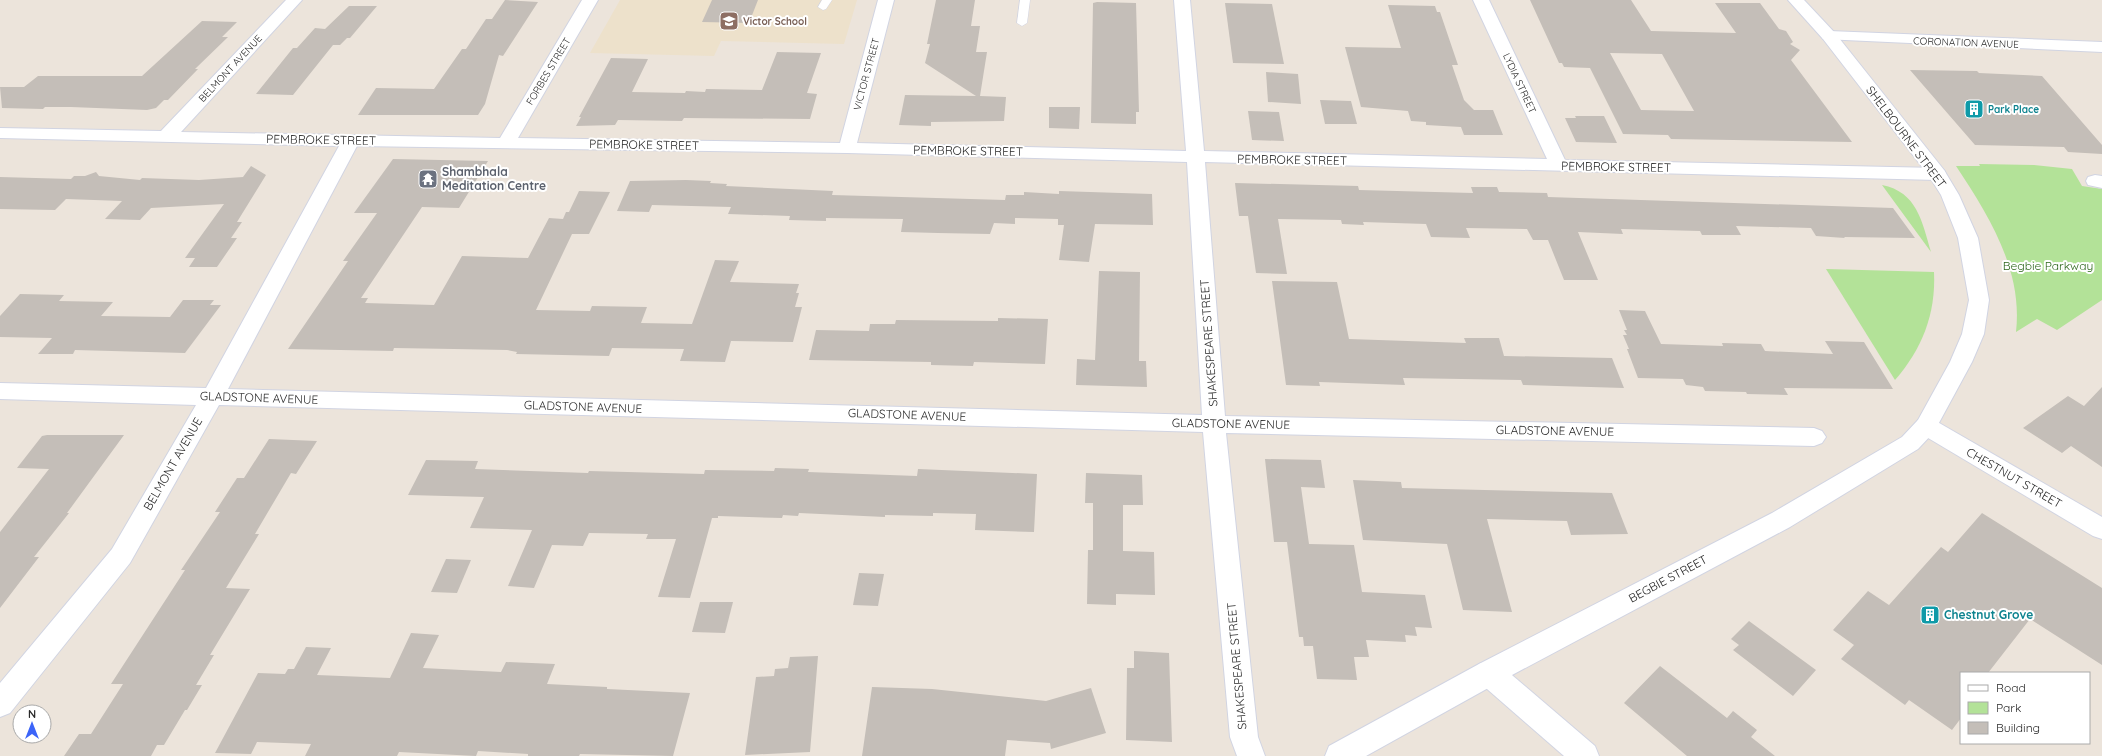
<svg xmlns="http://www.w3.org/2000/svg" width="2102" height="756" font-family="Quicksand,sans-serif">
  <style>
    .education { fill: #ede1cb }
    .green { fill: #b3e298 }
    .building { fill: #c4beb8; fill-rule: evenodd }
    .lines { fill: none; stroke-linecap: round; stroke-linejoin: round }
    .lane-casing { stroke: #d1d4e2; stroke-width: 1 }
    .street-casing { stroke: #d1d4e2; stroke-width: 2 }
    .secondary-casing { stroke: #d1d4e2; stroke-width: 2 }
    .lane { fill: #fff; fill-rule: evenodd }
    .street { fill: #fff; fill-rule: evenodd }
    .secondary { fill: #fff; fill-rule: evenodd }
    .labels { text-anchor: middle; stroke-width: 4; stroke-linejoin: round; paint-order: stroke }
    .far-education-label { font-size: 10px; font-weight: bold; fill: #785e54; stroke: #fff; text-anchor: start }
    .far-street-label { font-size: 10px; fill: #2a2a2a; stroke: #fff }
    .far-culture-label { font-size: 10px; font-weight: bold; fill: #0d838f; stroke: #fff; text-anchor: start }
    .street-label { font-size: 12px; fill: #2a2a2a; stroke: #fff }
    .worship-label { font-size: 12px; font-weight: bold; fill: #5b616d; stroke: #fff; text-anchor: start }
    .park-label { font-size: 12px; fill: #2c661a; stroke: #fff }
    .culture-label { font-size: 12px; font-weight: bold; fill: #0d838f; stroke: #fff; text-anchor: start }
  </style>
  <rect width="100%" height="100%" fill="#ece4db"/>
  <path class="education" d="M620,0H857L844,44L721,41L714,56L590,53Z"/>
  <g class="green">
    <path d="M1979,164L2034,165L2072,169L2082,186L2102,189V300L2057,330L2037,319L2016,332C2023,270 1989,216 1956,166H1980Z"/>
    <path d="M1882,185C1917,192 1922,221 1931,252Z"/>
    <path d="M1826,269L1934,272C1936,314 1922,349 1895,380Z"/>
  </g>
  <g class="building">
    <path d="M505,0L538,2L503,56L499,55L485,104L478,115H358L376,88L434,89L462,49H466L486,19H492Z"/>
    <path d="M712,0H758L749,23L702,22Z"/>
    <path d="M936,0H975L971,26H980L976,52H987L980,96L1006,97L1004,121L931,122V126L899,125L905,95L976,96L925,63L930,44H927Z"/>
    <path d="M1530,0H1631L1651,31L1736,33L1715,3H1760L1779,29L1786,31L1793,42L1790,44L1800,50L1791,60L1852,142L1671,139L1668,135L1623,134L1590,68L1564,67L1562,63H1559ZM1610,53L1662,54L1694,111L1641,110Z"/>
    <path d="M1097,2L1136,3L1139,112H1136V124L1091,123L1093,3Z"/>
    <path d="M1225,3L1272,4L1284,64L1233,63Z"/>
    <path d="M1388,5L1435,6L1437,12H1440L1458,65H1452L1464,100L1474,110H1493L1503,135H1464L1461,127L1426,125V122L1411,121L1408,111L1361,107L1345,47L1401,48Z"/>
    <path d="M349,6H377L350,38H347L340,45H333L293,95L256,94L293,48H297L315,28L325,29Z"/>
    <path d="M202,21L237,22L222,37H228L195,69H198L168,100H164L156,108L147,110L71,107H45L43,109L2,108L0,87H24L38,76H142Z"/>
    <path d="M777,52L821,53L807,93L817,94L810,119L684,118L682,121L618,120L615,125L576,126L581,117H579L611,58L648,59L632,92L685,93L686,91L705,92L706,89L762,90Z"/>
    <path d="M1910,70L1977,71L1979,73L2042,76L2102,145V154L2068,152L2064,147L1975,145Z"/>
    <path d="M1266,72L1298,74L1301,104L1268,102Z"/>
    <path d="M1320,100L1351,101L1357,124H1325Z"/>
    <path d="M1049,107H1080L1079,129L1049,128Z"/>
    <path d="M1248,111L1279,112L1284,141L1252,140Z"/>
    <path d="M1575,116H1604L1617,143L1576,142L1565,118H1576Z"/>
    <path d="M393,159L488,161L459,208L422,207L361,298H368L365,303L434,305L462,256L528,258L549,218L563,219L566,212H569L579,191L610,192L589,234H572L536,310L590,311L592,306L647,307L641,323L692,324L715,260L739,261L730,282L799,284L796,293H799L795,307H802L793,342L731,341L725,362L680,361L684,349L612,348L609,356L516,354L517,352L507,350L454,349L394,348L393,351L288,349L348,261H343L377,213H354Z"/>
    <path d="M251,166L266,175L237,222H242L231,238H237L217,267H189L195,258H185L224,204L151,208L140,220L105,219L122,201L66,199L55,210L0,209V177L71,179L74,176H85L96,172L99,176L140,180L142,178L199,180L243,177Z"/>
    <path d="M686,180L711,181L710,183L727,184L726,186L833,191L832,195L1005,200L1006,195H1024V192L1059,194V191L1152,194L1153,225L1095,224L1089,262L1059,260L1064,225H1058V219L1015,218V224L994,223L990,234L938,233L901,232L903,219L826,218V221L789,220L790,216L728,214L731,207L652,205L649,212L617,211L630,181Z"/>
    <path d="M1235,183L1358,186L1359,190L1473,193L1471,187H1497L1499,192L1547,193L1548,197L1893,208L1915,238L1844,237L1845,238L1816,236L1811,228L1736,226L1741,235H1702L1700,231L1621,229L1623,234L1578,232L1598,280H1564L1548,240H1533L1527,229L1466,228L1470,238L1431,237L1426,224L1363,222L1364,225L1342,224L1341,220L1278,219L1287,274L1256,273L1248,216H1239Z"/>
    <path d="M1099,271L1140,272L1139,361H1146L1147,387L1076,385L1077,359L1095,360Z"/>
    <path d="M1272,281L1337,282L1349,339L1466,343L1464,338H1499L1504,356L1612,358L1624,388L1523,385L1521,380L1403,378L1405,385L1319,382L1320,386L1286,385Z"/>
    <path d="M20,294L64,295L59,301L113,302L101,316L170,317L183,300H214L210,305H221L185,353L75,350L73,354H38L52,338L0,337V316Z"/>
    <path d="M1619,310L1645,311L1661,344L1723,346L1722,343L1761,344L1765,351L1833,354L1825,341L1864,342L1893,389L1784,388L1788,395L1747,394L1746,392L1705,391L1703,387L1686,385L1683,379L1638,378L1627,349H1629L1623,335H1627L1624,330H1627Z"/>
    <path d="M998,318L1048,319L1045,364L974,362L973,366L931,365V362L809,360L816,330L869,331L870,324H895L896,320L998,321Z"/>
    <path d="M2102,387V467L2071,446L2062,453L2023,428L2068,396L2084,406Z"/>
    <path d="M47,435H124L67,513H69L34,557H39L0,608V532L49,469L17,468L42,436Z"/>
    <path d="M269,439L317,441L296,474L291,473L255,534H259L226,588L250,589L210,655H214L196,685H202L187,710H185L164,745H157L151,756H64L79,734H91L123,684H111L185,570H181L220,512H215L237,478H244Z"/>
    <path d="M1265,459L1321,460L1325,488L1301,487L1309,544L1354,545L1362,592L1425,595L1432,628L1415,627L1417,636L1405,635L1406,642L1366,640L1369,657H1354L1357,680L1317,679L1313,646H1304L1303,637H1299L1287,542H1274Z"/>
    <path d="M426,460L478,461L475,469L588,473L589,471L704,474L705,470L774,471L775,468L809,469L808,472L917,476L918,469L1037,474L1034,532L975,530L976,514L933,513V516L885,515V517L799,513L798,516L783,515L782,518L718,516V518H712L690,598L658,597L676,539H646L648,534L589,533L583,546L552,545L534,588L508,586L532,530L470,528L484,497L408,495Z"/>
    <path d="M1086,473L1142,475L1143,505H1123V551L1154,552L1155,595L1116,594V605L1087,604L1088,550H1093V503H1085Z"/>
    <path d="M1353,480L1401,482L1402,488L1612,493L1628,534L1571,535L1567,521L1487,519L1512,612L1463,610L1447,544L1363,540Z"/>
    <path d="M1982,513L2102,588V665L2030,619L1988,673H1961V718L1952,730L1909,700L1905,705L1841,659L1854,645L1833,630L1868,591L1889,605L1941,547L1948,552Z"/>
    <path d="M446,559L471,560L457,593L431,592Z"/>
    <path d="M859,573L884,574L878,606L853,605Z"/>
    <path d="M700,602H733L725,633L692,632Z"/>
    <path d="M1749,621L1816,670L1793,696L1733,650L1739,645L1731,639Z"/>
    <path d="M411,633L439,635L423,668L501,672L506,662L555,664L547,684L607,687V689L690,693L673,756L580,754L579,756H528V754L478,751L476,756L399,752L397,756H305L311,744L257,742L251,754L215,753L258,673L285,674L288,669H294L306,647L331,648L317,675L390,678Z"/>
    <path d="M1134,651L1169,653L1172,742L1126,740L1127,668H1134Z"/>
    <path d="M818,656L810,752L745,755L756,677L774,676L775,669L788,668L790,657Z"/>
    <path d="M1660,666L1727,718L1733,711L1757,730L1751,737L1775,756H1687L1624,703Z"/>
    <path d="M872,687L932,689L1046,701L1091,688L1106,733L1051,749L1050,743L1007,740L1005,756H862Z"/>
  </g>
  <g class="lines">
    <g class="lane-casing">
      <g id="lane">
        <path d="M822,0H832L826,9L823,10L818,7Z"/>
        <path d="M1020,0H1030L1027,23L1022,26L1017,23Z"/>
      </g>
    </g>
    <g class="street-casing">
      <g id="street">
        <path d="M286,0H302L181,132L500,138L582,0H598L518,138L840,143L878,0H894L857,143L1186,151L1174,0H1190L1204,151L1547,159L1473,0H1489L1565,160L1937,168L1944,170L1946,174L1944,178L1937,180L1205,162L1225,416L1814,428L1822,431L1826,437L1822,443L1814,446L1226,433L1258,737L1265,756H1237L1230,737L1203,432L219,405L130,563L10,713L0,717V683L112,549L196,405L0,399V383L206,388L339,146L0,138V128L161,131ZM357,146L847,153L1187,162L1202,415L228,389Z"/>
        <path d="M1829,31L2102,42V52L1823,39L1821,36L1823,33Z"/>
        <path d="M2095,175L2102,176V188L2088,185L2086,181L2088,177Z"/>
        <path d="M1926,417L1934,420L2102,517V539L2093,536L1918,432L1915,426L1918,420Z"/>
        <path d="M1489,661L1499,664L1595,746L1599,756H1564L1479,682L1475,673L1479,664Z"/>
      </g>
    </g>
    <g class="secondary-casing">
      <path id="secondary" d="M1788,0H1804L1835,33L1944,170L1959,195L1978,238L1989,300L1984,334L1972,362L1934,432L1918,449L1790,527L1499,682L1366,756H1325L1329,746L1479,664L1772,513L1902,437L1918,420L1950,362L1962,334L1969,300L1958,238L1941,195L1929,176L1823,39Z"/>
    </g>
    <use href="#lane" class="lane"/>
    <use href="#street" class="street"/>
    <use href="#secondary" class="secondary"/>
  </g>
  <defs>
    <g id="school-square" transform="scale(1)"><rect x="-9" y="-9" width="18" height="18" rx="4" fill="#8d6e63" stroke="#fff"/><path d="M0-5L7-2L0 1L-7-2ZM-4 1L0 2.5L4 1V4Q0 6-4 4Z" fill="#fff"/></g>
    <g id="building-square" transform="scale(1)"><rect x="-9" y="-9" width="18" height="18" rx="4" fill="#0f9aa8" stroke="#fff"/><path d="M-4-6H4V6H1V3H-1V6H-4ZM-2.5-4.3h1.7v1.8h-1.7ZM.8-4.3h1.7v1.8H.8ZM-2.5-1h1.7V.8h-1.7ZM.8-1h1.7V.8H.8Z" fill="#fff"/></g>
    <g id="temple-square" transform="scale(1)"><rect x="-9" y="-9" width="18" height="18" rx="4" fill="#6b7280" stroke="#fff"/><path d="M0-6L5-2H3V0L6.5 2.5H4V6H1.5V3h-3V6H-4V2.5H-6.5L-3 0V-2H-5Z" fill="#fff"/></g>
  </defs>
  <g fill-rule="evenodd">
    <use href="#school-square" x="729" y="21"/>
    <use href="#building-square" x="1974" y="109"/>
    <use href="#temple-square" x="428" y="179"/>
    <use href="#building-square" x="1930" y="615"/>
  </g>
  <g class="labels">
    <g class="far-education-label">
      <text x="743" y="25">Victor School</text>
    </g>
    <g class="far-street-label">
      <text transform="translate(1966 42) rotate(2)" y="4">CORONATION AVENUE</text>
      <text transform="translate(230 68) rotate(-47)" y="4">BELMONT AVENUE</text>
      <text transform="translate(548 71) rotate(-59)" y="4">FORBES STREET</text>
      <text transform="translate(866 74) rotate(-75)" y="4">VICTOR STREET</text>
      <text transform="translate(1520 83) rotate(65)" y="4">LYDIA STREET</text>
    </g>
    <g class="far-culture-label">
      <text x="1988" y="113">Park Place</text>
    </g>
    <g class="street-label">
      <text transform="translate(1906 137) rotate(53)" y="4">SHELBOURNE STREET</text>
      <text transform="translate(321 140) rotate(1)" y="4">PEMBROKE STREET</text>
      <text transform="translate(644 145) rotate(1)" y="4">PEMBROKE STREET</text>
      <text transform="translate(968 151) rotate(1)" y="4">PEMBROKE STREET</text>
      <text transform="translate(1292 160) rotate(1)" y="4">PEMBROKE STREET</text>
      <text transform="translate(1616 167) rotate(1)" y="4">PEMBROKE STREET</text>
      <text transform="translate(1209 343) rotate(-94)" y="4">SHAKESPEARE STREET</text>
      <text transform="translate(259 398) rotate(2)" y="4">GLADSTONE AVENUE</text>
      <text transform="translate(583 407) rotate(2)" y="4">GLADSTONE AVENUE</text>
      <text transform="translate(907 415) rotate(2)" y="4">GLADSTONE AVENUE</text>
      <text transform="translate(1231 424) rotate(1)" y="4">GLADSTONE AVENUE</text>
      <text transform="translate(1555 431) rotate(1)" y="4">GLADSTONE AVENUE</text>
      <text transform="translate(173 464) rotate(-60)" y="4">BELMONT AVENUE</text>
      <text transform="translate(2014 478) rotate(30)" y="4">CHESTNUT STREET</text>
      <text transform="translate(1668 579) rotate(-28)" y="4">BEGBIE STREET</text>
      <text transform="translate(1237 666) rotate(-95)" y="4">SHAKESPEARE STREET</text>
    </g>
    <g class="worship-label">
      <text x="442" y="176">Shambhala<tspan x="442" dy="14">Meditation Centre</tspan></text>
    </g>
    <g class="park-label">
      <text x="2048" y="270">Begbie Parkway</text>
    </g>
    <g class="culture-label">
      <text x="1944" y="619">Chestnut Grove</text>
    </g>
  </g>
  <rect x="1960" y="672" width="130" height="72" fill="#ffffff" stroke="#aaaaaa"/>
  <rect x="1968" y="685" width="20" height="6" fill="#ffffff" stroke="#aaaaaa"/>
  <text x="1996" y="692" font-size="12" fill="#2a2a2a">Road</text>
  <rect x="1968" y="702" width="20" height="12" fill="#b3e298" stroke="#aaaaaa"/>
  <text x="1996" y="712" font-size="12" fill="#2a2a2a">Park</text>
  <rect x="1968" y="722" width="20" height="12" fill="#c4beb8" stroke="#aaaaaa"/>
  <text x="1996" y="732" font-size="12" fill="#2a2a2a">Building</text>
  <g transform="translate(32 724)"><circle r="19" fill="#ffffff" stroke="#aaaaaa"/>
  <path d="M0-3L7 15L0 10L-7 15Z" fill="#3c64f8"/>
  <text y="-6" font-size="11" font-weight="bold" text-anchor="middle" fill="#2a2a2a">N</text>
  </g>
</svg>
